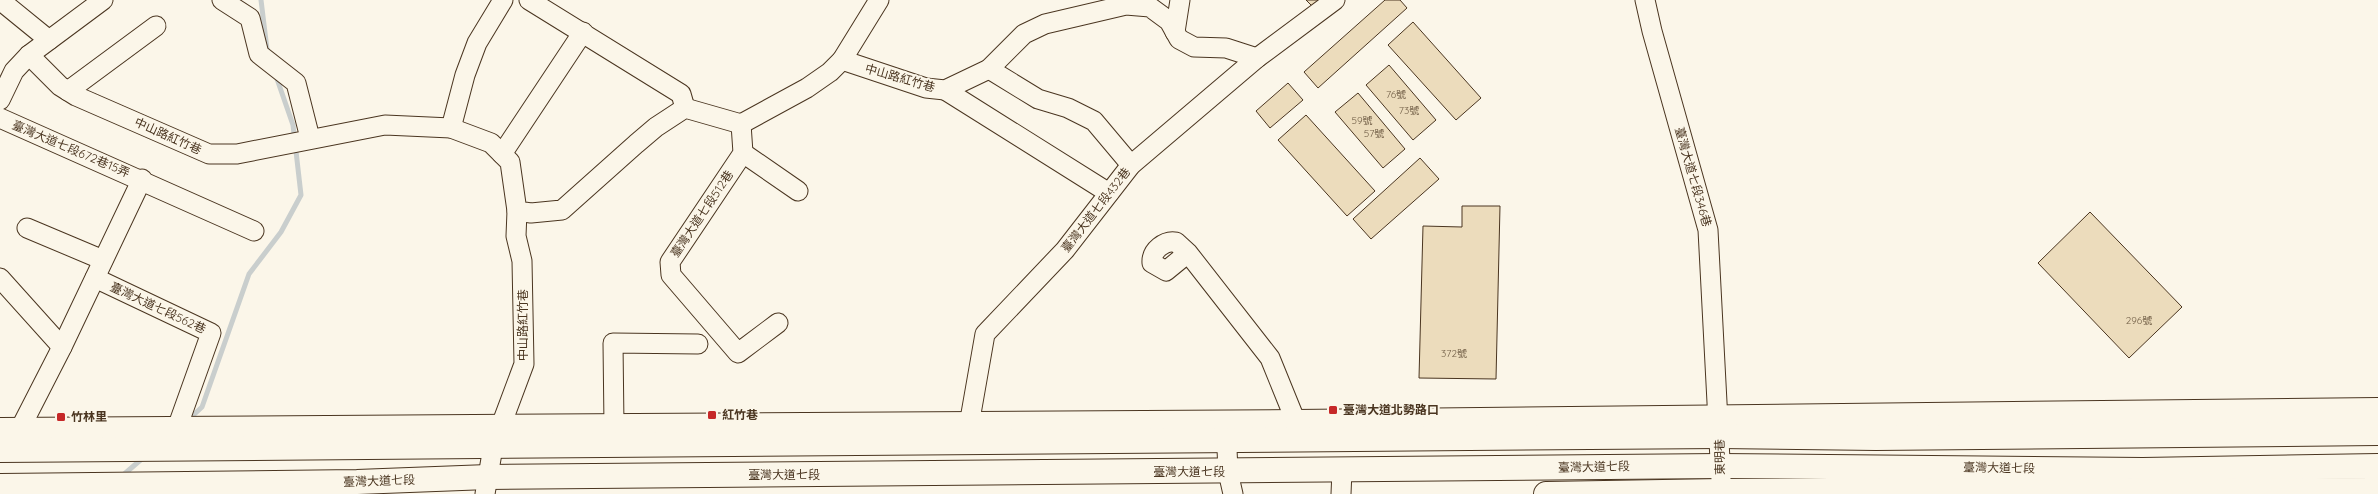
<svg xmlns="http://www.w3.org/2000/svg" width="2378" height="494" font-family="Quicksand,'Noto Sans TC',sans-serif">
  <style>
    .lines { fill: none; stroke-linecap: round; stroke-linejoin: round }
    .stream { stroke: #c9cecd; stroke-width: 5 }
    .building { fill: #ecdcbc; stroke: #4a3520 }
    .minor-casing { stroke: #4a3520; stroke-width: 21 }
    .major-casing { stroke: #4a3520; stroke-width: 26 }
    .minor { stroke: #fbf6e9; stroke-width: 19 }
    .major { stroke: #fbf6e9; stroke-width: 24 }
    .poi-dot { fill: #c62828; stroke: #fbf6e9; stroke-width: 2 }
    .labels { text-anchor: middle; stroke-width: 4; stroke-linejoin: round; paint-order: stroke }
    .number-label { font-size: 10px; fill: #725f47 }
    .street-label { font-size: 12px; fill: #4a3520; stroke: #fbf6e9 }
    .poi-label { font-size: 12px; font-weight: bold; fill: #4a3520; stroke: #fbf6e9; text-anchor: start }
  </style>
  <rect width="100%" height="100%" fill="#fbf6e9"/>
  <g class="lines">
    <g class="stream">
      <path d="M261,0L267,49"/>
      <path d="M187,421L202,407L249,274L281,232L301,195L293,125L276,76"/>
      <path d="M122,476L144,457"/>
    </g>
  </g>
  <g class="building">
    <path d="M1306,0H1322L1314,8Z"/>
    <path d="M1385,0H1400L1407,8L1318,88L1304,72Z"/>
    <path d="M1413,22L1481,98L1456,120L1388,45Z"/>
    <path d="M1389,65L1436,120L1413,140L1366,85Z"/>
    <path d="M1288,83L1303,100L1270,128L1256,111Z"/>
    <path d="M1358,93L1405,149L1383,168L1335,112Z"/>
    <path d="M1306,115L1375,191L1347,216L1278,140Z"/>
    <path d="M1420,158L1439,179L1371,239L1353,219Z"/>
    <path d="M1462,206H1500L1496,379L1419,378L1423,226L1462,227Z"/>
    <path d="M2090,212L2182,307L2129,358L2038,263Z"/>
  </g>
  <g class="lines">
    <g class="minor-casing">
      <g id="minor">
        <path d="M222,0L250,18L259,54L296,83L310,138"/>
        <path d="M529,0L681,94L685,108"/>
        <path d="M1645,0L1652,31L1708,230L1721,479"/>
        <path d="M6,5L49,40"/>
        <path d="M1175,32L1180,0"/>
        <path d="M29,55L60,86L76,96L209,154H237L385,125L451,128L491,143L510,162L517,211L531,213L562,210L636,144L656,127L685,108L741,124L807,88L830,72L842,60L879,0"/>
        <path d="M842,60L926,88L945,90L989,69L1024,34L1045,24L1126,5L1150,7L1169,21L1179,39L1194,47L1226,48L1257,58"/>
        <path d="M989,69L1038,99L1068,108L1094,121L1131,165"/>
        <path d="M945,90L1109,193"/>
        <path d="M68,91L156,26"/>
        <path d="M0,100L14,71L29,55L103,0"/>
        <path d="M0,118L254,231"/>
        <path d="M741,124L743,153L670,262L671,275L738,353L778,323"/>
        <path d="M451,128L465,75L477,43L503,0"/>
        <path d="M743,153L798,191"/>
        <path d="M502,154L583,32"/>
        <path d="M27,228L103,260"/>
        <path d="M1188,253L1166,271L1152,263C1151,250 1165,240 1176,242L1188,253L1270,358L1296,422"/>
        <path d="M0,278L62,347"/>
        <path d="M95,278L211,333L177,428"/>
        <path d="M969,425L985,334L1065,250L1131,165L1257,58L1335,0"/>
        <path d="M614,426L613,343L698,344"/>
        <path d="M1226,426L1228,472L1233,494"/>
        <path d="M20,429L62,347L142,179"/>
        <path d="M485,494L493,447L524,364L522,261L516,236L517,211"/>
        <path d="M1341,494L1342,470"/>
      </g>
    </g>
    <g class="major-casing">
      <g id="major">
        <path d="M0,430L1296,422L2378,410"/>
        <path d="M0,450L1720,436L1876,438L2378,433"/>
        <path d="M0,486L357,482L488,477L1720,466L2143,470L2378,466"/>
        <path d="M1546,494L1721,491L2378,490"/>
      </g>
    </g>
    <use href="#minor" class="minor"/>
    <use href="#major" class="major"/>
  </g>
  <g class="poi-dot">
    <rect x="1328" y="405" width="10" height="10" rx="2.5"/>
    <rect x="707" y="410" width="10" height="10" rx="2.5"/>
    <rect x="56" y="412" width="10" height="10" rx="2.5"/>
  </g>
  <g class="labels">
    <g class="number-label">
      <text x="1396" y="98">76號</text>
      <text x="1409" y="114">73號</text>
      <text x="1362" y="124">59號</text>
      <text x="1374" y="137">57號</text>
      <text x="2139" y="324">296號</text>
      <text x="1454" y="357">372號</text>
    </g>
    <g class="street-label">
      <text transform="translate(900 78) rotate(16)" y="4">中山路紅竹巷</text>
      <text transform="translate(168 136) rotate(24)" y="4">中山路紅竹巷</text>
      <text transform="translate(71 149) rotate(23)" y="4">臺灣大道七段672巷15弄</text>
      <text transform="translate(1693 177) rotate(74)" y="4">臺灣大道七段346巷</text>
      <text transform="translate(1096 210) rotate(-52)" y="4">臺灣大道七段432巷</text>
      <text transform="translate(702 214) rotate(-56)" y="4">臺灣大道七段512巷</text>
      <text transform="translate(158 308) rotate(25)" y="4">臺灣大道七段562巷</text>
      <text transform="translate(523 325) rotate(-90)" y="4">中山路紅竹巷</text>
      <text transform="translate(1720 457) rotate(-91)" y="4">東明巷</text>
      <text transform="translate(1594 467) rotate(-1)" y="4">臺灣大道七段</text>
      <text transform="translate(1999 468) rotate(1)" y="4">臺灣大道七段</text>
      <text x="1189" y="476">臺灣大道七段</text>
      <text x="784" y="479">臺灣大道七段</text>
      <text transform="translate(379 481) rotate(-2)" y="4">臺灣大道七段</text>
    </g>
    <g class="poi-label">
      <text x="1343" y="414">臺灣大道北勢路口</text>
      <text x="722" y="419">紅竹巷</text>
      <text x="71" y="421">竹林里</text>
    </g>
  </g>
</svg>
